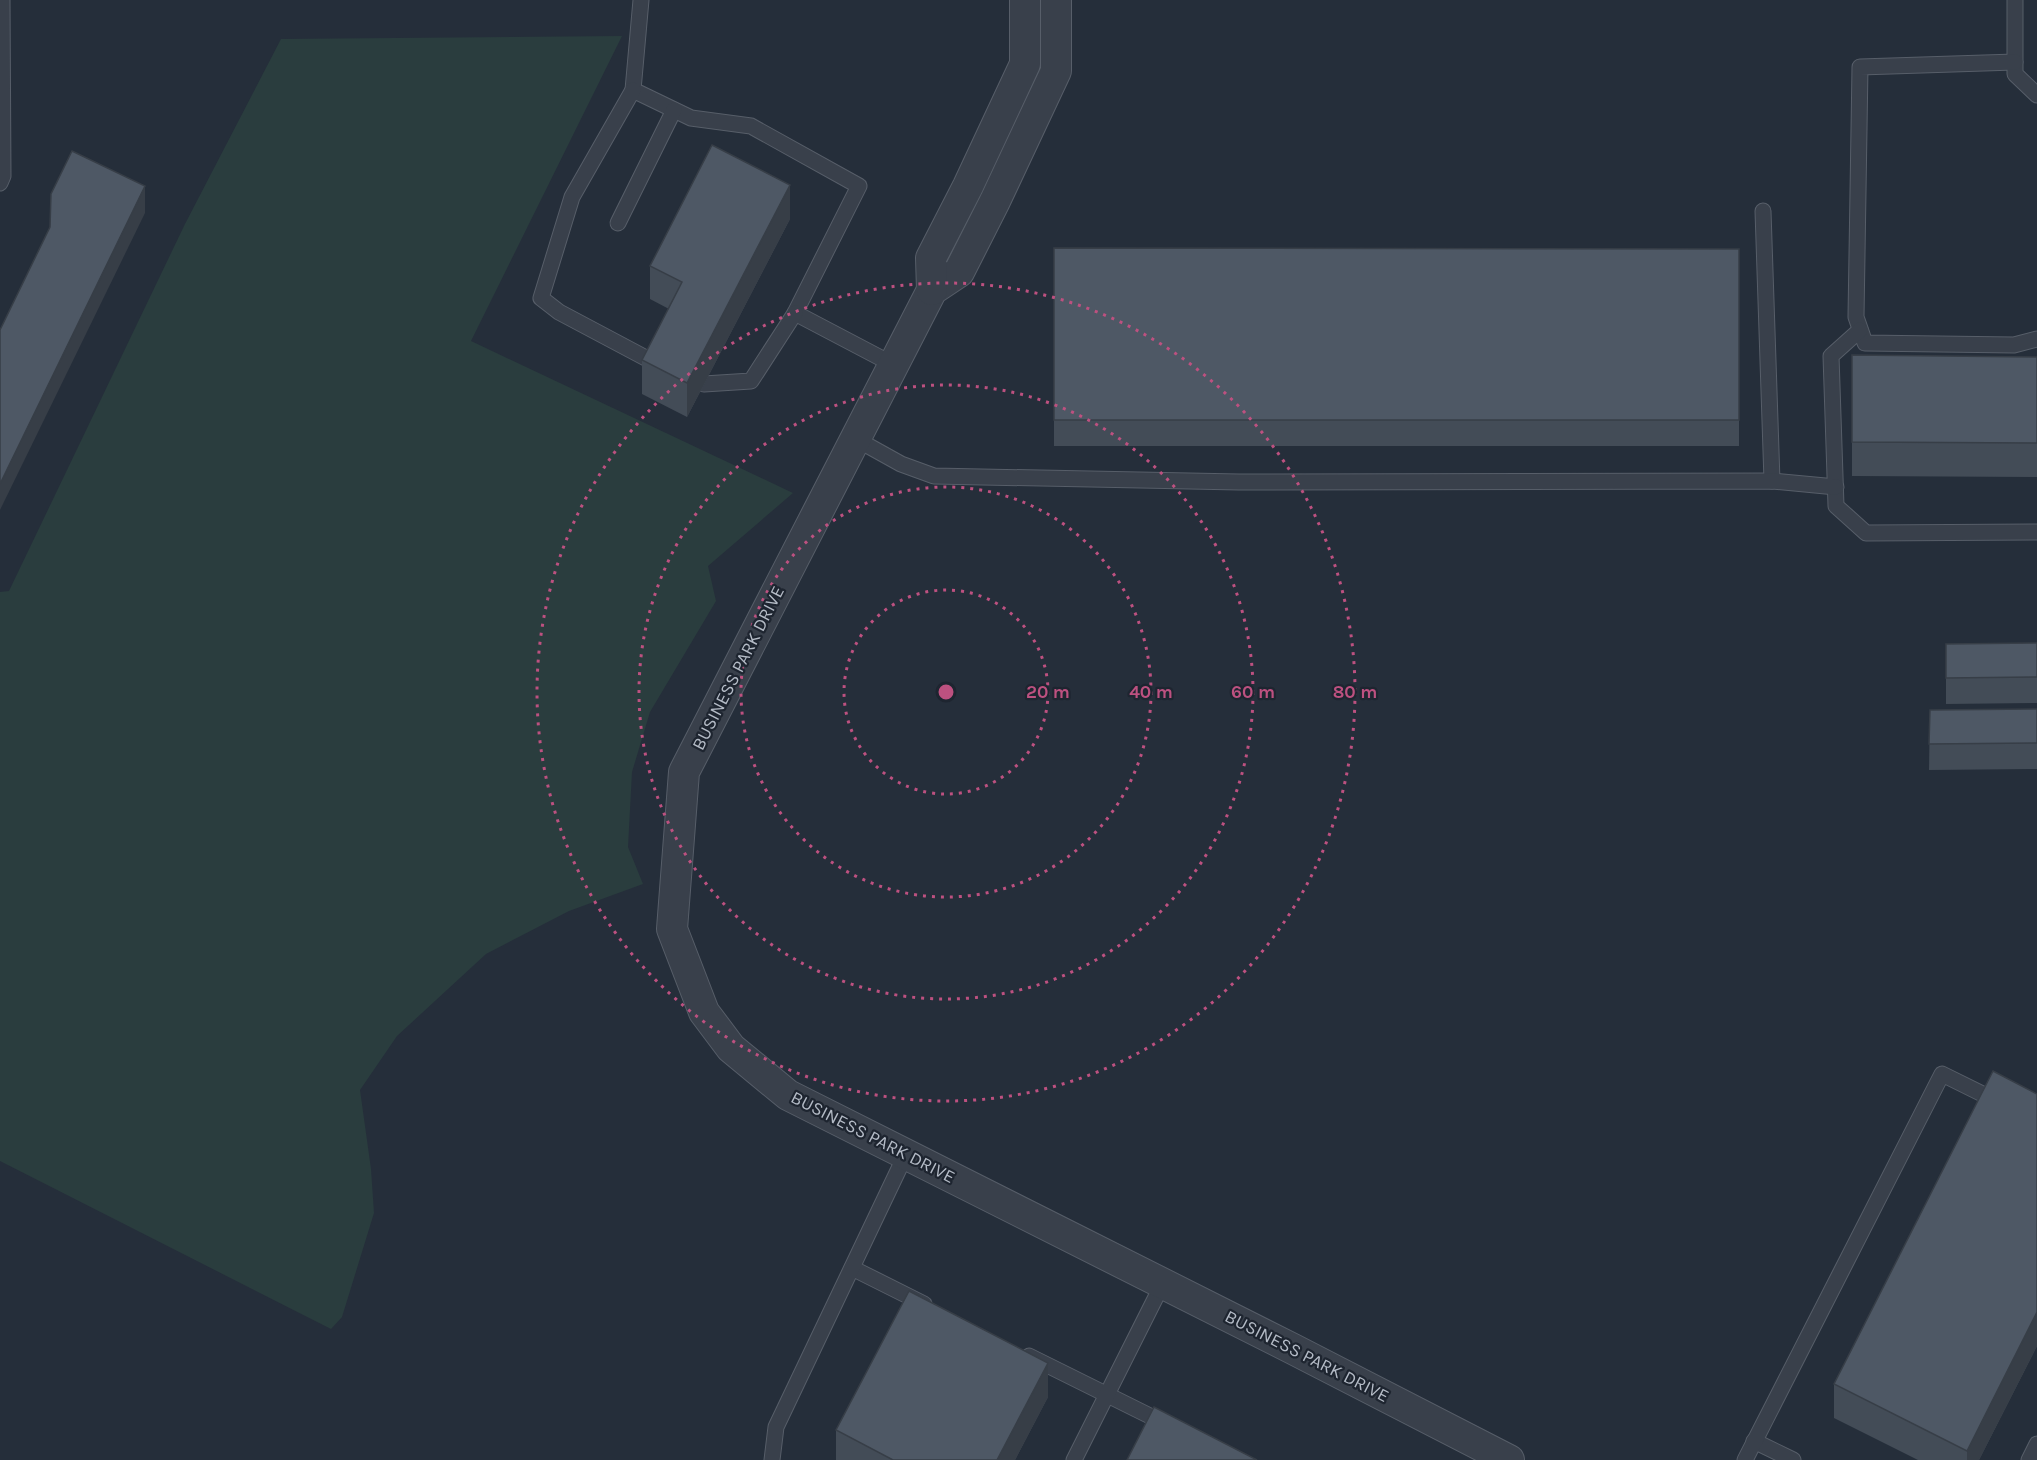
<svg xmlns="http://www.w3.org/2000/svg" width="2037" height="1460" font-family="Karla,sans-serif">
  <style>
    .green { fill: #2a3d3e }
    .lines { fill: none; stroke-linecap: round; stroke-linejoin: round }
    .service-casing { stroke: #575e69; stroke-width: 17 }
    .minor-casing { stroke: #575e69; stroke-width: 32 }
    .service { stroke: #39404b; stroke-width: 15 }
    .minor { stroke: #39404b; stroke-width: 30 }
    .wall { fill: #434c57 }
    .shaded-wall { fill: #373e47 }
    .building { fill: #4e5865; stroke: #373e47; stroke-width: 1.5 }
    .ring { fill: none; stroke: #bd5180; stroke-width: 3; stroke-dasharray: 3 6 }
    .labels { text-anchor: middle; stroke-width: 4.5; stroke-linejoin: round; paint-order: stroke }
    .street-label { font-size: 18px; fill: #b4bbc6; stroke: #1e2530 }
    .centre { fill: #bd5180; stroke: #1e2530; stroke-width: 3 }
    .ring-label { font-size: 18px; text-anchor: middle; font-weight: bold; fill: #bd5180; stroke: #1e2530; stroke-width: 4.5; stroke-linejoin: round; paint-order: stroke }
  </style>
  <rect width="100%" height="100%" fill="#252e3a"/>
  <path class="green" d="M622,36L471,341L793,493L708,566L716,601L650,712L632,772L628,847L643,884L569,911L486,954L397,1036L360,1090L371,1169L374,1213L342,1317L331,1329L0,1161V592L9,591L185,224L281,39Z"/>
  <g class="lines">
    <g class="service-casing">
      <g id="service">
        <path d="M641,0L633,90L691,118L751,126L859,186L795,313L894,365"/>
        <path d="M2015,0V74L2037,95"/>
        <path d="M2015,62L1860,67L1856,317L1865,343L2014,345L2037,339"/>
        <path d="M633,90L572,197L541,298L559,312L657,364"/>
        <path d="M0,183L3,176L2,0"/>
        <path d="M1763,211L1772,481"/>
        <path d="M618,223L674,110"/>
        <path d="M1860,330L1831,356L1836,506L1866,533L2037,532"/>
        <path d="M704,384L751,381L795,313"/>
        <path d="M856,439L901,464L934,476L1239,482L1772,481L1836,487"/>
        <path d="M852,1268L924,1304"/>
        <path d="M1029,1356L1166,1424"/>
        <path d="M1754,1441L1793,1460"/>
        <path d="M772,1460L776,1427L906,1154"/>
        <path d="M1074,1460L1163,1283"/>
        <path d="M1745,1460L1942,1074L2037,1121"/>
        <path d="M2029,1460L2037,1444"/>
      </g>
    </g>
    <g class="minor-casing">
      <g id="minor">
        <path d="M1056,0V71L995,201L959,272L932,290L684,772L672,929L704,1012L731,1048L788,1095L1293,1349L1509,1460"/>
        <path d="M932,290L931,258L968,186L1025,64V0"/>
      </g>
    </g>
    <use href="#service" class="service"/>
    <use href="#minor" class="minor"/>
  </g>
  <g class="wall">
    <path d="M790,219L687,417L642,394V360L669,309L650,299V266Z"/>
    <path d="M1054,248L1739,249V446H1054Z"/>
    <path d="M1852,355L2037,357V477L1852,476Z"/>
    <path d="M2037,643V703L1946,704V644Z"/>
    <path d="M2037,709V769L1929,770L1930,710Z"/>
    <path d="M2037,1094V1346L1979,1460H1918L1834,1418V1384Z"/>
    <path d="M1048,1397L1015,1460H836V1430Z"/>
  </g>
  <g class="shaded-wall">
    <path d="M790,185V219L687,417V383Z"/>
    <path d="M145,186V213L0,510V484Z"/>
    <path d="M2037,1312V1346L1979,1460H1967V1451Z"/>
    <path d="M1048,1363V1397L1015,1460H997Z"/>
  </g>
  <g class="building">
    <path d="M712,145L790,185L687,383L642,360L682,282L650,266Z"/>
    <path d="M72,151L145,186L0,484V330L50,227L51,194Z"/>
    <path d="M1054,248L1739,249V420H1054Z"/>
    <path d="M1852,355L2037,357V443L1852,442Z"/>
    <path d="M2037,643V677L1946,678V644Z"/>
    <path d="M2037,709V743L1929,744L1930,710Z"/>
    <path d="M1993,1071L2037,1094V1312L1967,1451L1834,1384Z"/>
    <path d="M909,1291L1048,1363L997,1460H893L836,1430Z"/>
    <path d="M1154,1407L1257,1460H1127Z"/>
  </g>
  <g class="ring">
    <circle cx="946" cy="692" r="102"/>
    <circle cx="946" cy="692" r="205"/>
    <circle cx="946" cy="692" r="307"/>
    <circle cx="946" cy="692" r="409"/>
  </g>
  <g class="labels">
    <g class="street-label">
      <text transform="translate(738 668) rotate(-63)" y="6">BUSINESS PARK DRIVE</text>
      <text transform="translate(873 1137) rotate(27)" y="6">BUSINESS PARK DRIVE</text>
      <text transform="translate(1307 1356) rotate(27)" y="6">BUSINESS PARK DRIVE</text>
    </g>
  </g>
  <circle cx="946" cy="692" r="9" class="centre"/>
  <g class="ring-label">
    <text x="1048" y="698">20 m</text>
    <text x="1151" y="698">40 m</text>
    <text x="1253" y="698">60 m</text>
    <text x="1355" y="698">80 m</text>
  </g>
</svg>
